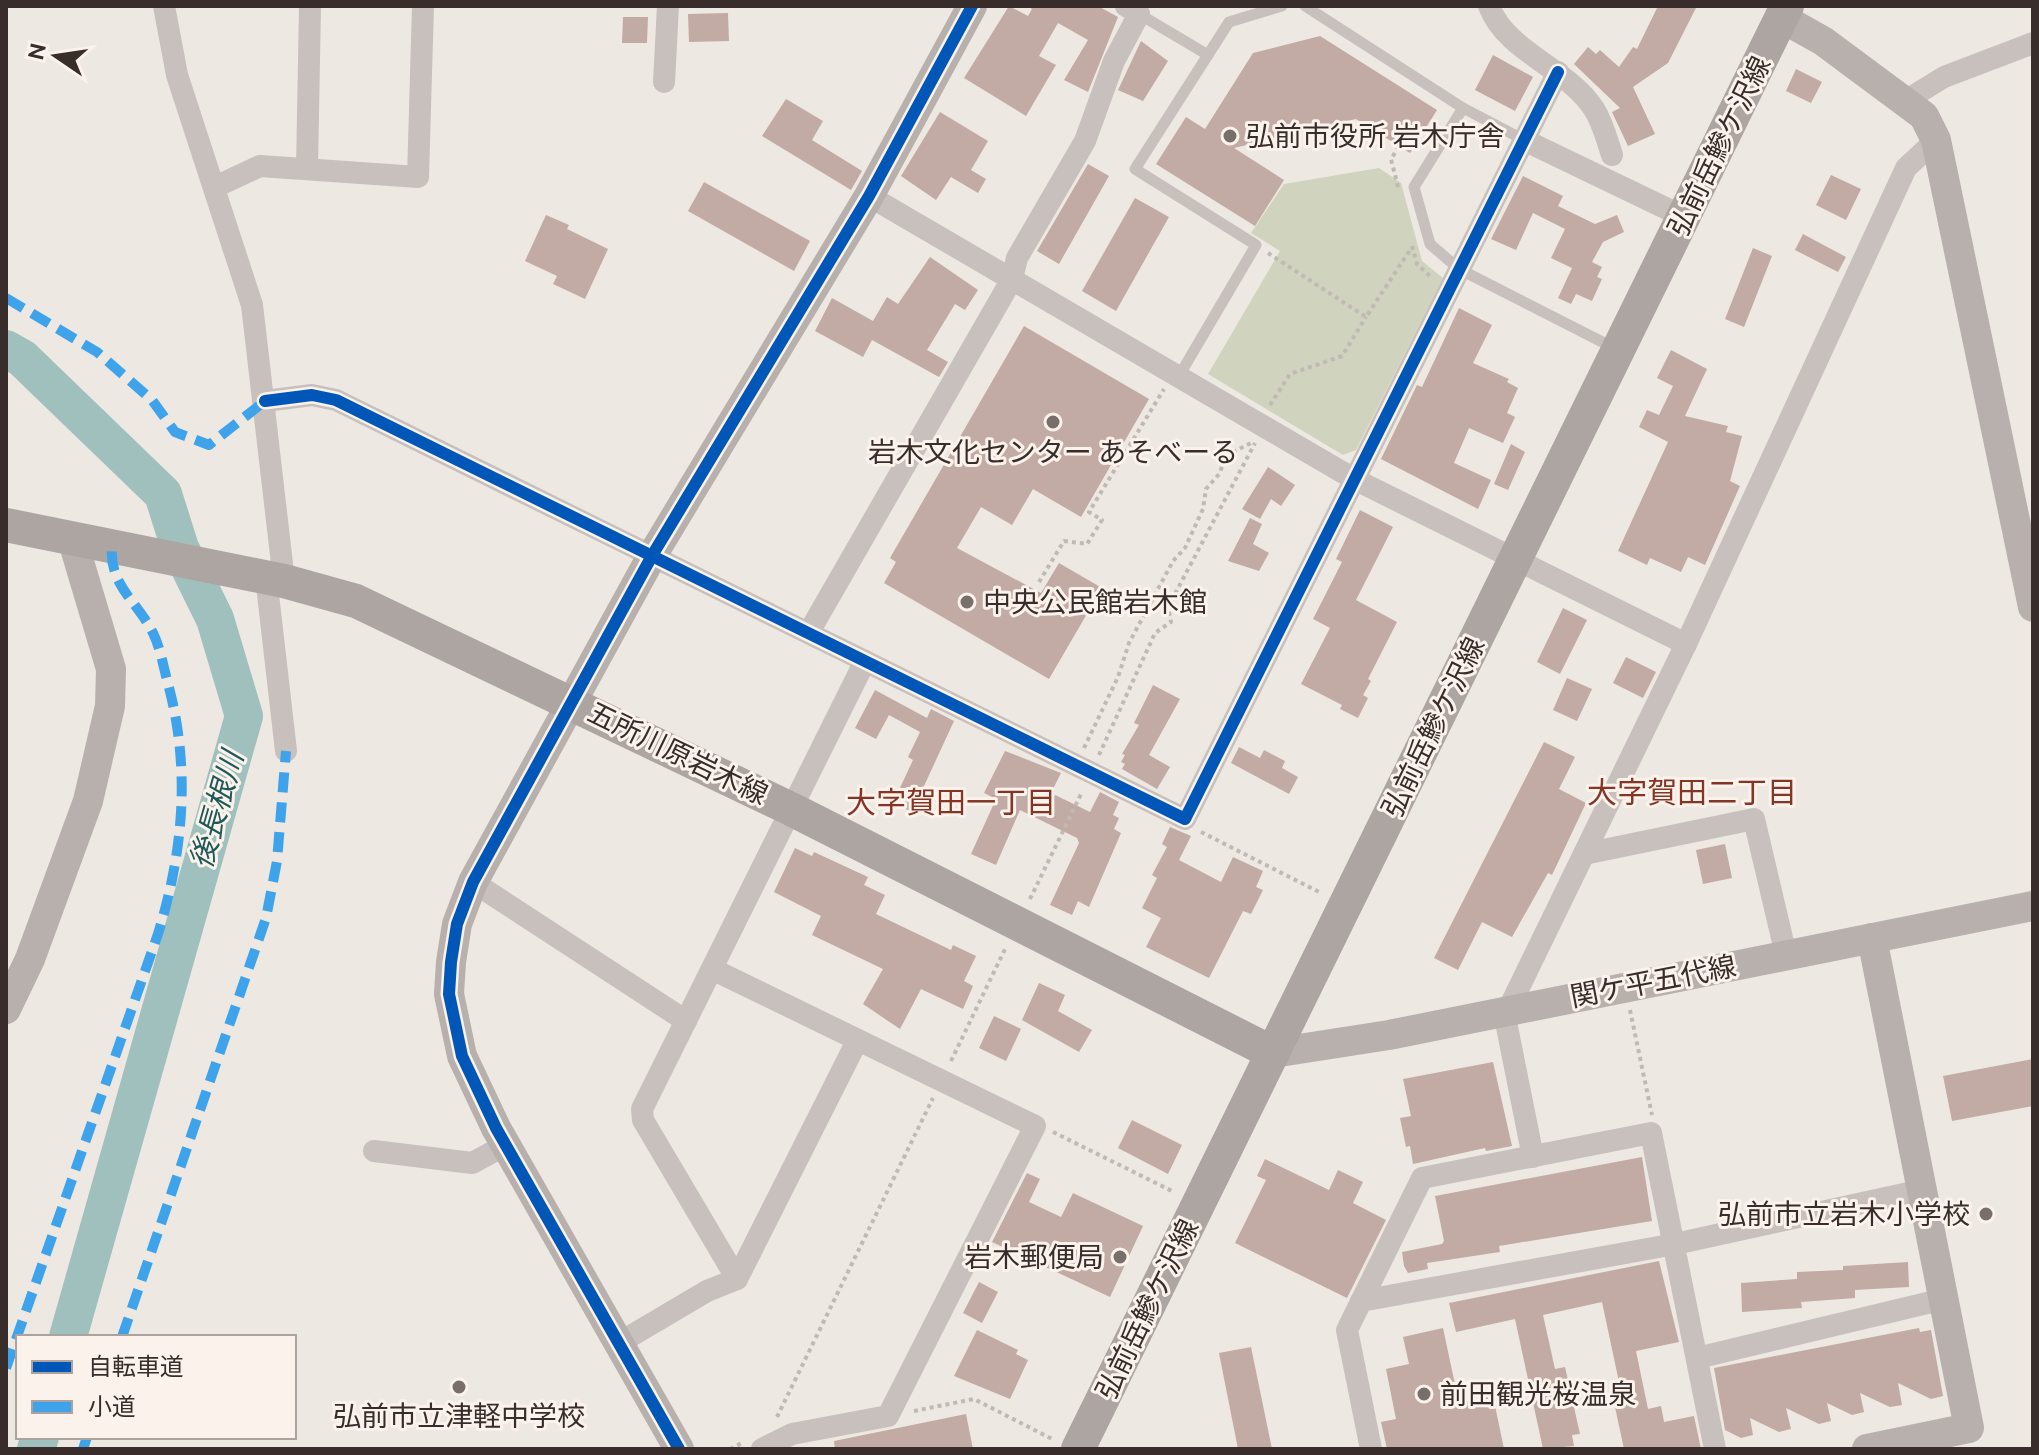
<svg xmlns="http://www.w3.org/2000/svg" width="2039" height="1455" font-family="Ubuntu,'Noto Sans JP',sans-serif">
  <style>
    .green { fill: #d0d3bd }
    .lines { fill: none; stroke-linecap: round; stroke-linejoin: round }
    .river { stroke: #a0c0be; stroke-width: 38 }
    .building { fill: #c1aba4 }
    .path { stroke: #c0b9b4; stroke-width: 4; stroke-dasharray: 4 4; stroke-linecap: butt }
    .lane { stroke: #c7c0bc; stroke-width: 11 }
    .street { stroke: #c7c0bc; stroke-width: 22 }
    .secondary { stroke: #b8b0ac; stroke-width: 30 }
    .primary { stroke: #aca5a1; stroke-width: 34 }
    .quiet { stroke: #3fa3eb; stroke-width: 10; stroke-dasharray: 20 10; stroke-linecap: butt }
    .cycleway-casing { stroke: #faf2eb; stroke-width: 17 }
    .cycleway { stroke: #0057b8; stroke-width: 12 }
    .poi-dot { fill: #786e6a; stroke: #faf2eb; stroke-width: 3 }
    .labels { text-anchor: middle; stroke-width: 6; stroke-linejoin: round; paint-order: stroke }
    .poi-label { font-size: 28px; fill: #382d2a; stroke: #faf2eb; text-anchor: start }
    .street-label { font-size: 28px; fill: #382d2a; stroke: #faf2eb }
    .neighbourhood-label { font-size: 30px; fill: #863424; stroke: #faf2eb }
    .water-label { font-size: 30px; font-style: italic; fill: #1f5959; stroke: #faf2eb }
  </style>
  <rect width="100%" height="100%" fill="#eee8e2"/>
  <path class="green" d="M1379,168L1401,183L1422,261L1443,278L1356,450L1343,455L1208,374L1280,251L1251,233L1284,184Z"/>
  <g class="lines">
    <g class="river">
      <path d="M6,349L22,358L163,494L180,548L215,619L244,716L68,1337"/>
      <path d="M36,1449L40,1437"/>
    </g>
  </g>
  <g class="building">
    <path d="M1009,6L1028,16L1032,9L1028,6H1098L1118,17L1088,92L1064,80L1088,40L1058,23L1039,56L1056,65L1026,116L964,78Z"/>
    <path d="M1658,6H1697L1668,63L1633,87L1655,134L1628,146L1612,112L1620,108L1574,64L1588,47L1596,54L1600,50L1619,67L1633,47L1637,49Z"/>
    <path d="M728,13L729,41L689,42L688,14Z"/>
    <path d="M623,17H648L647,43H622Z"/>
    <path d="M1320,36L1437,110L1410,153L1356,119L1234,148L1284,180L1255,226L1156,164L1186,117L1205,129L1253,53Z"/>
    <path d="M1141,41L1168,61L1143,101L1118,90Z"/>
    <path d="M1493,55L1533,77L1515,111L1475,90Z"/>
    <path d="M1796,69L1822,82L1811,103L1786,91Z"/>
    <path d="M786,99L823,121L812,140L862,171L851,190L762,136Z"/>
    <path d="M940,112L988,141L971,170L986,179L978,193L951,177L936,200L901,176Z"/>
    <path d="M1088,164L1109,176L1059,264L1037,251Z"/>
    <path d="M1831,175L1861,189L1846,220L1816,205Z"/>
    <path d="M1523,176L1563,196L1558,206L1595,224L1617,215L1624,232L1603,242L1592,262L1602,267L1597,277L1602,279L1592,301L1576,294L1571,304L1558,298L1572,268L1551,258L1565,229L1533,213L1516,250L1491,239Z"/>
    <path d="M704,182L810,241L794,271L688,211Z"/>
    <path d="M1135,198L1169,217L1116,311L1082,291Z"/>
    <path d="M546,215L569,225L567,229L608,249L585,299L553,284L557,276L525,261Z"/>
    <path d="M1803,234L1846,257L1838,272L1795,250Z"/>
    <path d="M1753,248L1772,256L1744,327L1725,319Z"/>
    <path d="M930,257L978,290L965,310L955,304L927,350L948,362L939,377L872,340L863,357L815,331L832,298L873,321L887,297L898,304Z"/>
    <path d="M1459,308L1492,325L1473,363L1509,379L1507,382L1518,388L1507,413L1515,417L1503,443L1469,428L1454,463L1491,480L1478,509L1381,459L1417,385L1422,387Z"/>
    <path d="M1024,326L1149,399L1081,517L1033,489L1012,525L981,507L957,548L1041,593L1059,563L1102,588L1049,679L884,583L896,562L890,558Z"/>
    <path d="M1671,350L1707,369L1685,416L1728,426L1726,432L1742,436L1730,481L1740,486L1705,565L1688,557L1681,572L1650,558L1647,565L1618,551L1668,442L1639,427L1647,410L1659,415L1673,386L1657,378Z"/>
    <path d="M1511,444L1525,452L1508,490L1494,484Z"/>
    <path d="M1268,467L1295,485L1281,506L1271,499L1260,519L1242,509Z"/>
    <path d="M1360,510L1393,527L1356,600L1397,622L1368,679L1371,681L1363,695L1368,698L1358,718L1340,709L1342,705L1301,684L1330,628L1313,619L1342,562L1336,559Z"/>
    <path d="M1250,518L1262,524L1253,544L1269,553L1259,571L1228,561Z"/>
    <path d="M1563,608L1587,620L1560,674L1537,662Z"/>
    <path d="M1626,657L1656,672L1643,698L1613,683Z"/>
    <path d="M1567,678L1592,689L1577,721L1553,710Z"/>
    <path d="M1153,685L1180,699L1149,755L1170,767L1157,789L1122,769L1125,764L1121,762L1125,755L1122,754L1139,725L1134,723Z"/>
    <path d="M875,690L927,718L931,709L954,721L912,812L893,803L913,760L908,757L920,732L889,715L876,739L855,728Z"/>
    <path d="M1544,742L1575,757L1559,789L1586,803L1552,875L1548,873L1512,937L1482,922L1458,970L1434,958Z"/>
    <path d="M1239,747L1260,758L1264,750L1285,761L1282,768L1298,777L1289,794L1231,763Z"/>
    <path d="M1005,751L1061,773L1051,793L1090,812L1100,792L1119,802L1113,815L1119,818L1114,829L1121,833L1089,907L1078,901L1072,915L1050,905L1079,843L1077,838L1020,810L996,865L971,854L996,799L984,793Z"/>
    <path d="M1170,827L1191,836L1179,860L1221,882L1233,857L1263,871L1256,887L1263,890L1251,914L1243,911L1209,978L1146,947L1161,918L1142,908L1157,878L1152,875L1167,847L1162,844Z"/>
    <path d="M1725,844L1732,878L1703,884L1696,850Z"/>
    <path d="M795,848L812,856L814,852L868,877L864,885L885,895L876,914L951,950L953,945L976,956L964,981L973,986L963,1009L921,989L900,1029L863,1004L883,969L812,935L821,916L774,892Z"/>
    <path d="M1039,983L1065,995L1058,1011L1092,1030L1079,1052L1022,1020Z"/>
    <path d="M994,1016L1021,1029L1006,1061L979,1048Z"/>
    <path d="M2033,1059V1106L1952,1121L1943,1076Z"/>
    <path d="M1493,1062L1512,1146L1486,1151L1485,1148L1413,1164L1410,1146L1406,1147L1400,1118L1411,1116L1403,1079Z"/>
    <path d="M1132,1120L1182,1145L1168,1174L1118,1148Z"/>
    <path d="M1642,1157L1652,1221L1499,1246L1500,1252L1427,1263L1428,1269L1408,1273L1404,1266L1402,1252L1442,1244L1444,1241L1435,1196Z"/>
    <path d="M1265,1159L1329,1190L1338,1170L1363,1182L1353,1203L1386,1220L1347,1298L1235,1243L1266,1180L1257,1176Z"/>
    <path d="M1027,1173L1040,1179L1029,1202L1061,1217L1073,1193L1143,1226L1110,1297L992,1242Z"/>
    <path d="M1659,1261L1679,1342L1636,1351L1648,1409L1661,1406L1664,1422L1694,1416L1701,1449H1624L1610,1384L1619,1382L1602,1302L1543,1315L1555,1369L1565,1367L1580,1434L1572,1435L1574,1446L1543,1449L1515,1319L1456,1332L1449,1303Z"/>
    <path d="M1908,1262L1909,1287L1855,1290V1298L1801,1302L1802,1308L1742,1312L1741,1283L1797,1279V1272L1843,1270V1266Z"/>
    <path d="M979,1282L998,1292L982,1323L963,1313Z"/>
    <path d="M1443,1328L1459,1403L1493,1396L1504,1449H1387L1381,1422L1396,1419L1386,1369L1409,1364L1403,1337Z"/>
    <path d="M1919,1328L1920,1332L1931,1330L1943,1396L1931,1399L1898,1383L1902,1405L1890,1407L1860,1393L1864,1412L1852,1415L1827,1403L1831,1421L1819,1424L1786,1408L1791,1429L1779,1432L1750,1418L1753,1435L1741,1438L1725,1430L1714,1368Z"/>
    <path d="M977,1330L1018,1350L1016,1354L1028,1360L1010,1399L954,1376Z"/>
    <path d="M1251,1347L1272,1449H1238L1219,1353Z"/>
    <path d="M966,1414L973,1449H835L834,1441Z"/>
  </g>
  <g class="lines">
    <g class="path">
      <path d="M1398,187L1391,159L1398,148"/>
      <path d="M1412,246L1417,264L1432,278"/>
      <path d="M1268,253L1366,317L1412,247"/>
      <path d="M1270,405L1290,374L1342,356L1366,317"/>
      <path d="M1039,582L1064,541L1087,544L1102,520L1089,512L1164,389"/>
      <path d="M1084,748L1118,677L1129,643L1173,561L1185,548L1203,509L1206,489L1220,473L1225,456L1253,442"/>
      <path d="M1099,755L1155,633L1171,622L1168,607L1255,443"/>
      <path d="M1201,832L1321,893"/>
      <path d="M1030,899L1082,792"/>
      <path d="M1630,1010L1652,1115"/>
      <path d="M951,1061L1006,947"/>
      <path d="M1053,1132L1174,1192"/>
      <path d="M914,1411L974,1399L1054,1440"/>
      <path d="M777,1417L933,1098"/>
      <path d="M730,1449L742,1443"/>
    </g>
    <g class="lane">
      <path d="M1305,6L1463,108L1524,140"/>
      <path d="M1139,14L1208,55"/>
      <path d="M1463,108L1414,187L1430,244L1459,269L1614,348"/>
      <path d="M1179,376L1256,245L1135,169L1229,22L1282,6"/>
    </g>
    <g class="street">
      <path d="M164,6L177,75L252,305L284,581"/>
      <path d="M1489,6C1506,52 1568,68 1594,109C1603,123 1607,140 1612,155"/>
      <path d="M664,82L668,6"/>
      <path d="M1905,101L1944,77L2033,43"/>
      <path d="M1524,140L1684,217"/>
      <path d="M307,169L310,6"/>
      <path d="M215,187L260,166L418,177L423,6"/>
      <path d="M869,196L1354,479L1686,644"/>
      <path d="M265,401L312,395L336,400L1185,819L1558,72"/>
      <path d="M266,577L286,751"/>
      <path d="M809,632L1012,279L1017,258L1085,141L1114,61L1139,14L1126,6"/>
      <path d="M1584,854L1754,819L1786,955"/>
      <path d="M473,882L686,1021"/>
      <path d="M712,969L1035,1126L888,1416L792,1434L762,1449"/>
      <path d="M374,1151L472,1163L506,1145"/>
      <path d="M1533,1157L1507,1027L1508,1010L1686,644L1906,168L1936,140"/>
      <path d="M737,1279L643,1120L642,1109L865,661"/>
      <path d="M1361,1301L1675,1244L1922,1190"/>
      <path d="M619,1343L707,1291L737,1279L857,1041"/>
      <path d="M1697,1358L1944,1299"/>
      <path d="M1371,1449L1347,1330L1422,1178L1651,1133L1715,1449"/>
    </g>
    <g class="secondary">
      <path d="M1782,18L1823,41L1924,116L1936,140L2033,607"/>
      <path d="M6,1009L30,959L88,801L110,706L111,669L72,538"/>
      <path d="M1273,1053L1389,1035L2033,906"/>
      <path d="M679,1449L496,1128L462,1056L449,994L451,962L457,924L473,882L653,554L869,196L972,6"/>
      <path d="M1867,1449L1969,1428L1872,938"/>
    </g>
    <g class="primary">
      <path d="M6,525L284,581L356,601L791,809L1273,1053"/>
      <path d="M1078,1449L1787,6"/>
    </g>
    <g class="quiet">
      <path d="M6,298L97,352L152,400L175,432L209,445L265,401"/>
      <path d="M122,1337L266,918L277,861L286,751"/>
      <path d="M6,1368L158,934C184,849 191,766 167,680C163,665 160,647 153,633C137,601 109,585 112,547"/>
      <path d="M83,1449L87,1437"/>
    </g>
    <g class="cycleway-casing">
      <g id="cycleway">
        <path d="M265,401L312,395L336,400L1185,819L1558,72"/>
        <path d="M679,1449L496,1128L462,1056L449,994L451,962L457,924L473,882L653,554L869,196L972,6"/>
      </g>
    </g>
    <use href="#cycleway" class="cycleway"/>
  </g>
  <g class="poi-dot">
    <circle cx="1230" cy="136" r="8"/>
    <circle cx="1053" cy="422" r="8"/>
    <circle cx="967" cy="602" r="8"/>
    <circle cx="1986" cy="1214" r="8"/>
    <circle cx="1120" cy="1257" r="8"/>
    <circle cx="459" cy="1387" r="8"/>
    <circle cx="1424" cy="1394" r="8"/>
  </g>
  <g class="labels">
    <g class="poi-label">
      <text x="1246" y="146">弘前市役所 岩木庁舎</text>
      <text x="1053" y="462" text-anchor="middle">岩木文化センター あそべーる</text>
      <text x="983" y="612">中央公民館岩木館</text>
      <text x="1970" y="1224" text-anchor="end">弘前市立岩木小学校</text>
      <text x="1104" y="1267" text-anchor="end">岩木郵便局</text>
      <text x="1440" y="1404">前田観光桜温泉</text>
      <text x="459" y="1426" text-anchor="middle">弘前市立津軽中学校</text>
    </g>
    <g class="street-label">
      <text transform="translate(1719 146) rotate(-64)" y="10">弘前岳鰺ケ沢線</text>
      <text transform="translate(1433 727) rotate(-64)" y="10">弘前岳鰺ケ沢線</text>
      <text transform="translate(678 753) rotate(26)" y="10">五所川原岩木線</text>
      <text transform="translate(1653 981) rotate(-11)" y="10">関ケ平五代線</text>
      <text transform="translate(1147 1309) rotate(-64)" y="10">弘前岳鰺ケ沢線</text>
    </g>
    <g class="neighbourhood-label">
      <text x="1692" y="803">大字賀田二丁目</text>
      <text x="951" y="813">大字賀田一丁目</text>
    </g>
    <g class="water-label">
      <text transform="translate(217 810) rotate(-74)" y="10">後長根川</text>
    </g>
  </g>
  <rect width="2039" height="1455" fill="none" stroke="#382d2a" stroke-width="16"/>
  <rect x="16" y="1335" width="280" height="104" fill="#faf2eb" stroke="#aca39e" stroke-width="2"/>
  <rect x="32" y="1361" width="40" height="12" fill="#0057b8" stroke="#aca39e" stroke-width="2"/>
  <text x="88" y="1375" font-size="24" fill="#382d2a">自転車道</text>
  <rect x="32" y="1401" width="40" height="12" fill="#3fa3eb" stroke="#aca39e" stroke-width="2"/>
  <text x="88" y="1415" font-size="24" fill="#382d2a">小道</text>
  <g transform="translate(56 56) rotate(283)" stroke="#faf2eb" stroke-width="6" paint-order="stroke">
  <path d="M0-6L14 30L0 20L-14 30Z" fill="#382d2a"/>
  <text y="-12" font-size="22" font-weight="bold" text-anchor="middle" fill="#382d2a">N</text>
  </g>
</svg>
